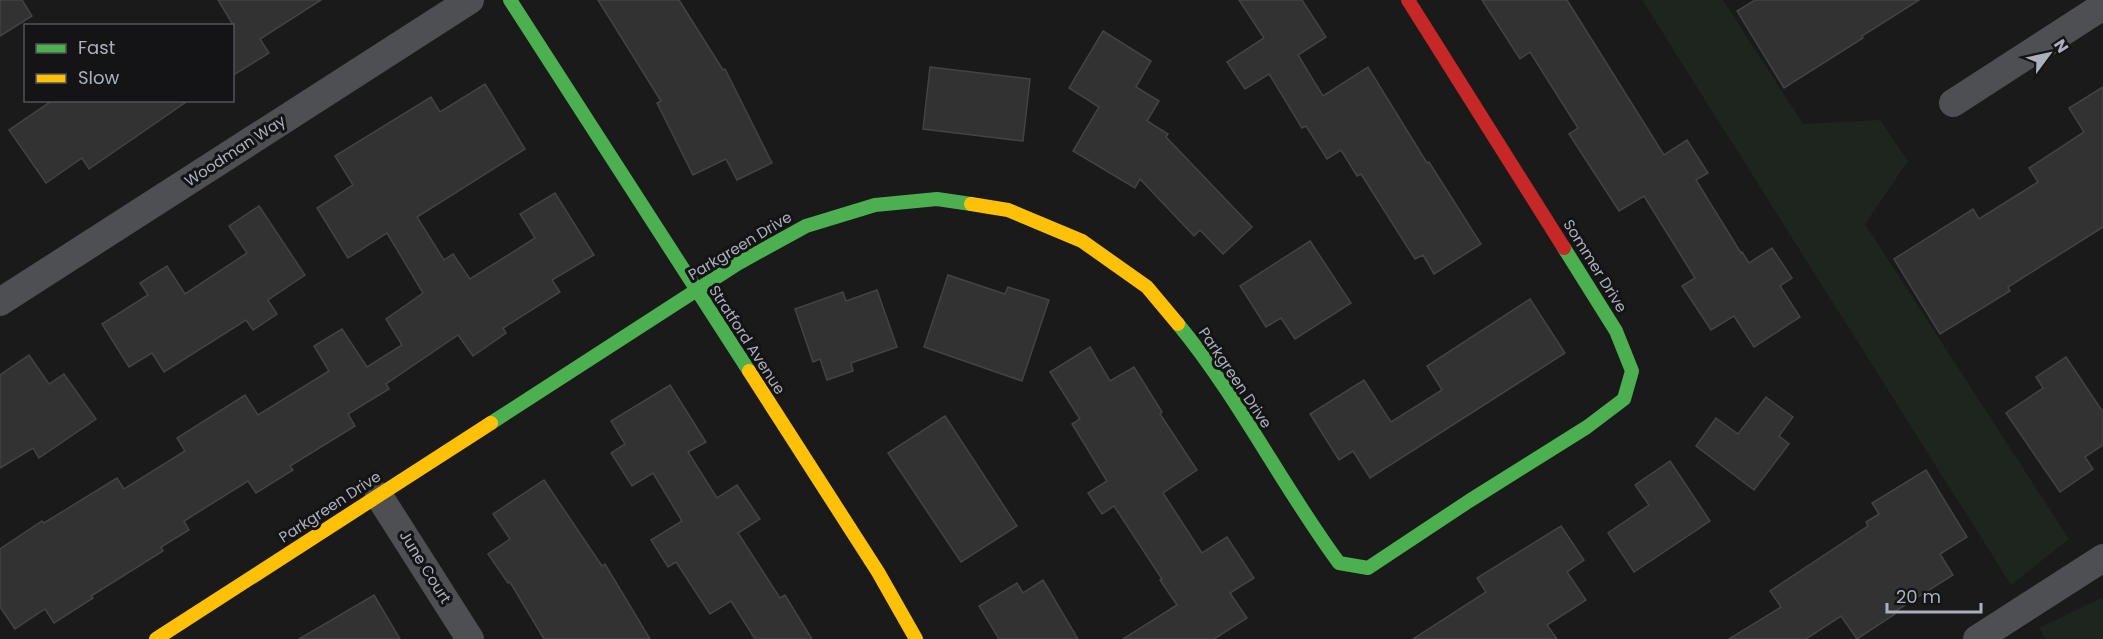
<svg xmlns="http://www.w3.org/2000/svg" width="2103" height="639" font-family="Poppins,sans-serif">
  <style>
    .green { fill: #1d251e }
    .building { fill: #323232; stroke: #424346; stroke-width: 1.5 }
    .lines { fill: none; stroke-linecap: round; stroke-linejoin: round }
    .street { stroke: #4d4f53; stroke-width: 28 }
    .fast { stroke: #4caf50; stroke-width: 14 }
    .slow { stroke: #ffc107; stroke-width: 14 }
    .jam { stroke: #c62828; stroke-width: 14 }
    .labels { text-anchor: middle; stroke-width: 6; stroke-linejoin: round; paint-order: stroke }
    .street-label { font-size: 15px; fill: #aab1bb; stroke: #141416 }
  </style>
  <rect width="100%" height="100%" fill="#1a1a1a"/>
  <g class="green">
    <path d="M1642,0H1723L1803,124L1880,120L1908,161L1865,224L2069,539L2011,585Z"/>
    <path d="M2101,598L2103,600V639H2046L2039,628Z"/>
  </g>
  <g class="building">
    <path d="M0,0H22L32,16L0,36Z"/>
    <path d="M218,0H321L260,39L269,53L232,76V23Z"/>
    <path d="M598,0H679L723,70L725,69L772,163L737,180L726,159L693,175L657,103L661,101Z"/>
    <path d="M1239,0H1302L1326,37L1298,55L1323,96L1368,67L1427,163L1429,162L1481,244L1434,274L1423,255L1415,259L1361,174L1357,176L1341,150L1327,159L1306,126L1302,128L1269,74L1245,89L1227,62L1264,38Z"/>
    <path d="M1482,0H1567L1664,155L1687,140L1708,173L1696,180L1741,253L1742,252L1749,263L1772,248L1792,278L1780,286L1800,317L1754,347L1734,316L1711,330L1682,286L1695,278L1644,196L1619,211L1569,134L1578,128L1530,52L1520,59Z"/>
    <path d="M1755,0H1919L1862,36L1863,38L1784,88L1737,11Z"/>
    <path d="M1103,31L1151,61L1136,87L1159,101L1147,121L1168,134L1166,137L1252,227L1223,254L1200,230L1194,236L1140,179L1135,188L1073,151L1099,107L1069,88Z"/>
    <path d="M930,67L1030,79L1023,141L923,129Z"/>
    <path d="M485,84L525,149L417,217L444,260L453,254L470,279L535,238L520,214L555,193L594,255L552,280L560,292L503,328L506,333L473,356L458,335L386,384L389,389L348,414L355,426L290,466L293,470L256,493L248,481L184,521L189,530L161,547L163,551L91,596L93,598L54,623L45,609L15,629L0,607V549L42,521L44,523L117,478L124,489L185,451L177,438L245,395L258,415L329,371L314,346L342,329L367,367L402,345L386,319L423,293L387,233L348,258L317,208L353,185L335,156L431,97L440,112Z"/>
    <path d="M2103,87V227L2008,287L2010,291L1940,334L1894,259L1973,209L1979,219L2038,182L2029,168L2084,132L2069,108Z"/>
    <path d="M53,100H189L89,169L82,158L46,183L9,130Z"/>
    <path d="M259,206L305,275L268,300L277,314L253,330L246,320L164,372L152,353L129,367L102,324L148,295L140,283L167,266L185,294L247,253L229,226Z"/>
    <path d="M1310,241L1351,303L1295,339L1281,318L1266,327L1240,286Z"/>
    <path d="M948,275L1005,294L1008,287L1049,300L1022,381L924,347Z"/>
    <path d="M877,290L897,347L851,363L853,371L827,380L820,359L813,362L795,309L843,292L846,301Z"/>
    <path d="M1530,299L1565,353L1370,478L1353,451L1339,460L1310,414L1364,380L1391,422L1442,390L1427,366Z"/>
    <path d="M1090,347L1110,381L1134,367L1162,412L1160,414L1197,470L1163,493L1202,553L1227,537L1254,578L1230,593L1247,618L1214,639H1123L1177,605L1160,580L1162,579L1114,506L1102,514L1088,493L1107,481L1072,424L1080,419L1050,372Z"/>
    <path d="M29,355L49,384L64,374L96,419L39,458L33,448L0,468V375Z"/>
    <path d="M2066,357L2103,412V445L2085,457L2093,469L2060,492L2006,413L2043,388L2036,377Z"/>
    <path d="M670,385L706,442L688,452L717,498L737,485L760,519L738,533L780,598L785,595L812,639H755L731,601L710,614L676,562L668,567L651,540L682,521L653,473L632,486L611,453L625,444L611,421Z"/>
    <path d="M1766,397L1793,417L1779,436L1789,444L1754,490L1696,446L1716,418L1738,434Z"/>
    <path d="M945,416L1017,526L961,562L888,453Z"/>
    <path d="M1670,461L1710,521L1634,572L1608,533L1649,505L1635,485Z"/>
    <path d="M1926,470L1967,537L1940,554L1953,575L1894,612L1895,614L1857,639L1841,616L1806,639H1729L1781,607L1770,591L1868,526L1866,522L1879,514L1872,503Z"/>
    <path d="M544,480L602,566L605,564L650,639H544L510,582L508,583L488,554L510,539L493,514Z"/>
    <path d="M1561,526L1584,560L1567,572L1586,600L1547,625L1557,639H1413L1486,592L1477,578Z"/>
    <path d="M1043,580L1078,639H999L979,606L1017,583L1023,593Z"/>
    <path d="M374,595L400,639H299Z"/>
  </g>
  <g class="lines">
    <g class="street">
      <path d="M1953,103L2103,6"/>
      <path d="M0,302L470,0"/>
      <path d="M379,496L470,639"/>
      <path d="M1977,639L2103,558"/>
    </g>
    <g class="fast">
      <path d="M510,0L749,371"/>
      <path d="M1178,324C1239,398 1282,486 1339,563L1368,568L1469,501L1587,427L1624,399L1632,371L1616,331L1564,248"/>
      <path d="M491,423L737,264L806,226L875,205L937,199L971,204"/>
    </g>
    <g class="slow">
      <path d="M971,204L1008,210L1082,241L1147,287L1178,324"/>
      <path d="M749,371L878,572L916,639"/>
      <path d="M156,639L491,423"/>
    </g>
    <path class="jam" d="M1408,0L1564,248"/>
  </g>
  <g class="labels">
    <g class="street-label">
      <text transform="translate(235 151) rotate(-33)" y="5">Woodman Way</text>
      <text transform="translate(740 246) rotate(-31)" y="5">Parkgreen Drive</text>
      <text transform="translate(1595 266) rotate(58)" y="5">Sommer Drive</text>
      <text transform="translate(747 340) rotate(57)" y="5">Stratford Avenue</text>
      <text transform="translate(1235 378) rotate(56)" y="5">Parkgreen Drive</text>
      <text transform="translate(330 507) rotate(-33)" y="5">Parkgreen Drive</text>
      <text transform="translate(425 567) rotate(58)" y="5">June Court</text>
    </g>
  </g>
  <rect x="24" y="24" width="210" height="78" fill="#141416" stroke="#505358" stroke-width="1.5"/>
  <rect x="36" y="44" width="30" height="9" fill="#4caf50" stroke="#505358" stroke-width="1.5"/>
  <text x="78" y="54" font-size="18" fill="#aab1bb">Fast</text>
  <rect x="36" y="74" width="30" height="9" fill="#ffc107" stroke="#505358" stroke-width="1.5"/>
  <text x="78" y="84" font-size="18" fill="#aab1bb">Slow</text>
  <g transform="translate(2049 54) rotate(57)" stroke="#141416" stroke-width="4.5" paint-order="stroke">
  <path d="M0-4.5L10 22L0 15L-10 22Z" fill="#aab1bb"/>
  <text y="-9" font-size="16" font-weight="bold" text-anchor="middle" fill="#aab1bb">N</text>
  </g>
  <path d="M1887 603v9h94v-9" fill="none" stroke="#aab1bb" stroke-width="3"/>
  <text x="1896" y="603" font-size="18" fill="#aab1bb" stroke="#141416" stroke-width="4.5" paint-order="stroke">20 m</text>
</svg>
